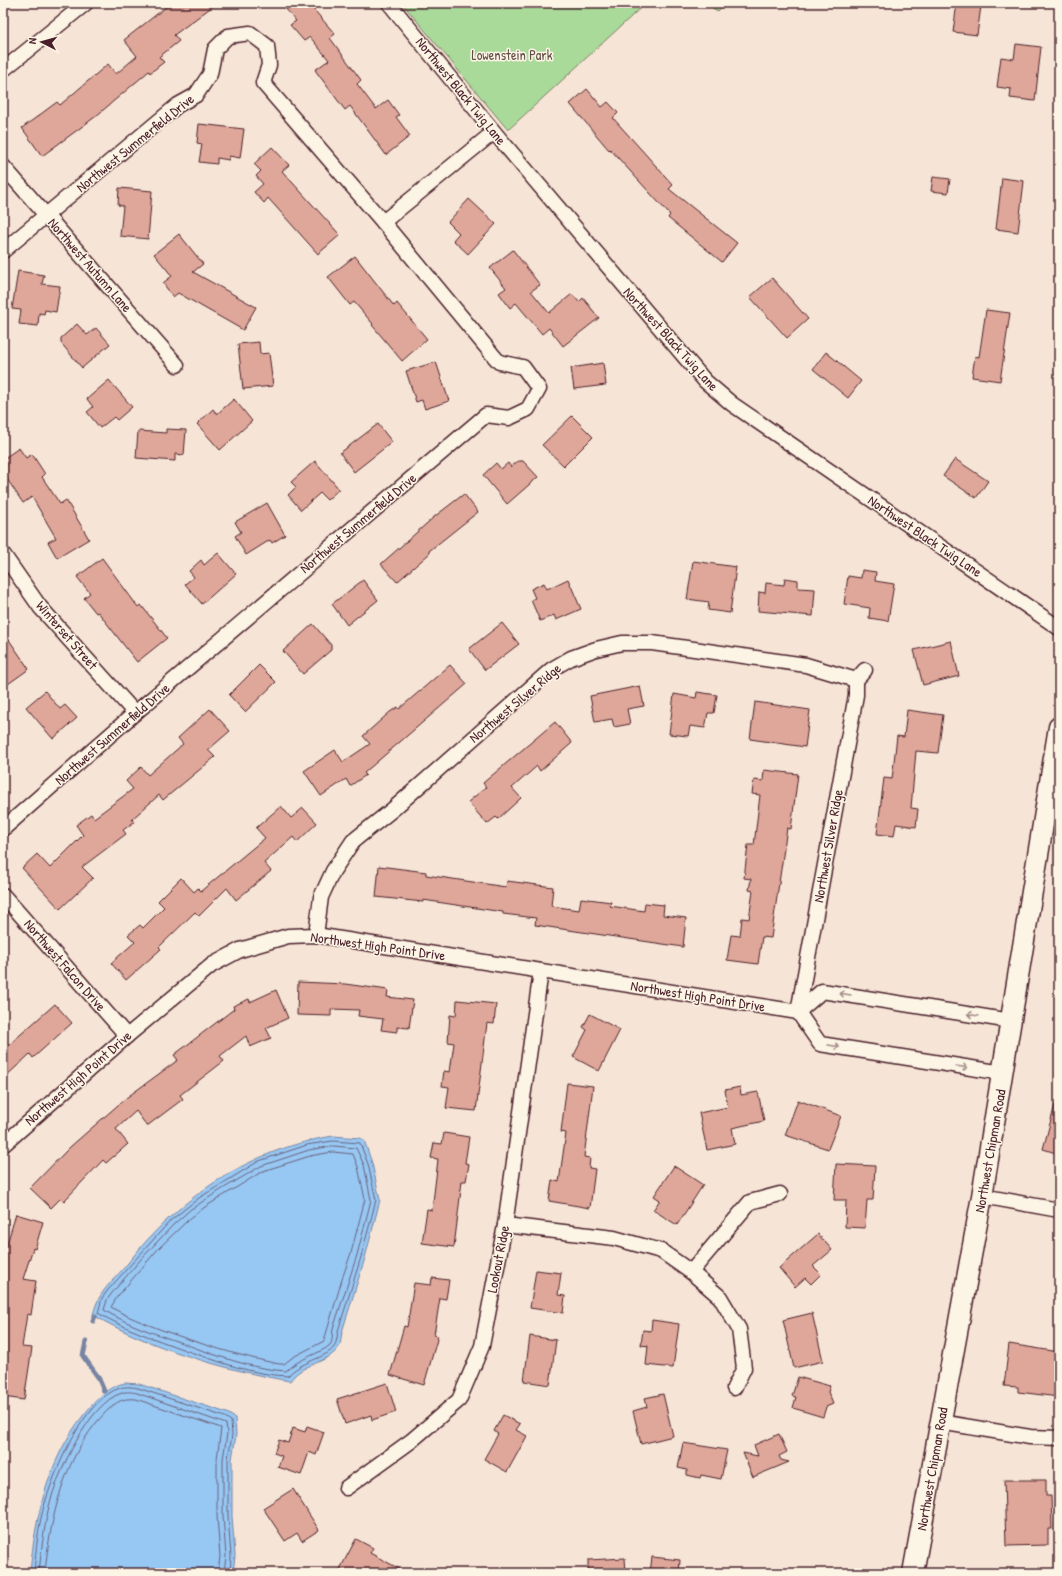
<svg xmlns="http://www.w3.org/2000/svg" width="1062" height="1576" font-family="'Patrick Hand',sans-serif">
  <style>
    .green { fill: #a9da9a; stroke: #7a7c62 }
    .water { fill: #97c7f3; stroke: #7884a3 }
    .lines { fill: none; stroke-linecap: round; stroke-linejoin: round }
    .shore { stroke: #69627b; stroke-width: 1 }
    .stream { stroke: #7884a3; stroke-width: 5 }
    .building { fill: #dfa799; stroke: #4a1f2b }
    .street-casing { stroke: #4a1f2b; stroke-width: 17 }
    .secondary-casing { stroke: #4a1f2b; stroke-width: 23 }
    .street { stroke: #fcf5e5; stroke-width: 14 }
    .secondary { stroke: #fcf5e5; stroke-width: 20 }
    .oneway { stroke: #a38a88 }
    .labels { text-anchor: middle; stroke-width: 3; stroke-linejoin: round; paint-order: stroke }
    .park-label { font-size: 14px; fill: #624e47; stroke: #fcf5e5 }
    .street-label { font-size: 14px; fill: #4a1f2b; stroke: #fcf5e5 }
  </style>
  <rect width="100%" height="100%" fill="#f6e5d6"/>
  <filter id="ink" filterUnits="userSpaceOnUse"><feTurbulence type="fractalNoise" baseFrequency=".025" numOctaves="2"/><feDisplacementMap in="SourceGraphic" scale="8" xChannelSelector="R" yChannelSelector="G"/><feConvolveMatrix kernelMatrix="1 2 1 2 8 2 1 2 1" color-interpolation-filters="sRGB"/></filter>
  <g filter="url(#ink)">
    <g class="green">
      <path d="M402,3H646L508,130Z"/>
      <path d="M708,3H726L717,12Z"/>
    </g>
    <g class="water">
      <path d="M333,1136L360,1138L364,1140L372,1163L380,1200L365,1258L342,1332C341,1337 341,1343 339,1347C330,1363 301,1363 290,1381C228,1371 147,1347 93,1315C99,1289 113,1282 128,1263C178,1198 250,1149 333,1136Z"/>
      <path d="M125,1383L139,1384L227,1413L235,1418L236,1435L232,1459V1516L235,1556L233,1573H30C35,1513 51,1449 93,1404C102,1394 110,1386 125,1383Z"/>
    </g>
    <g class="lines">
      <g class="shore">
        <path d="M333,1141L360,1143L368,1164L376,1200L361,1257L338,1331C337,1336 337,1342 334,1347C327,1358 299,1362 288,1376C253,1375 217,1361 185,1350C155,1339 125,1329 98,1313L102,1298L108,1290L171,1220L199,1198L259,1161L307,1145Z"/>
        <path d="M333,1146L356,1148L364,1165L371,1200L357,1255L333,1329C332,1334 333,1341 330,1345C322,1353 297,1359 286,1371C251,1369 215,1355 182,1343C156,1334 128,1325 104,1310L107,1300L112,1293L141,1259L174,1224L191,1209L224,1188L261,1166L309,1150Z"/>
        <path d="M333,1152L353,1154L358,1167L365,1199L351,1253L343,1276L324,1341L293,1357L284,1364H279C239,1356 200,1344 162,1330C144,1323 127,1317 111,1307L117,1297L158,1249L188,1220L205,1207L263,1171L310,1156Z"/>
        <path d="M34,1573C36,1550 38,1525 45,1503C55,1470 84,1399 120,1388C126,1386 132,1387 138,1388L225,1417L231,1421L232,1435L228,1459V1516L231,1556L230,1573"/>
        <path d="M39,1573C41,1551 44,1528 49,1506C57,1475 89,1402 122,1393C127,1391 132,1392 137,1393L226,1424L227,1434L223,1459V1516L226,1556L224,1573"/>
        <path d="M45,1573C50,1518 64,1457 103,1415C113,1405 120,1397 136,1399L221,1428L217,1459V1516L220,1556L218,1573"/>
      </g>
      <g class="stream">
        <path d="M93,1321L95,1316"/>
        <path d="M86,1342L83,1356L98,1377L104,1391"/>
      </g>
    </g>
    <g class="building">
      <path d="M171,3H217L174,35L179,41L159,57L164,62L150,73L149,71L95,117L42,156L22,128L57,102L60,105L108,64L116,74L137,56L124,40Z"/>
      <path d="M294,3H308L335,34L330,38L361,80L357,84L376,109L388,100L399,115L396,117L410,136L386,155L350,106L345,110L315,70L329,60L310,37L304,41L290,25L296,21L286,9Z"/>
      <path d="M957,3L981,6L977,35L953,32Z"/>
      <path d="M1016,44L1041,47L1035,101L1010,98L1011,89L997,87L1001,57L1014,59Z"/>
      <path d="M587,89L602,107L608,102L618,113L613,118L673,185L669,189L737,243L722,262L668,218L670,215L610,149L609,150L570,104Z"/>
      <path d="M199,124L244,129L240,158L229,156V160L217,158V164L199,162L202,144L197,143Z"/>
      <path d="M272,147L289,165L282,171L340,235L318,254L268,198L264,203L254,192L263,184L256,176L261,171L254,164Z"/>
      <path d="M933,177L950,179L948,193L931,191Z"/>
      <path d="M1002,178L1024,181L1018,232L996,229Z"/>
      <path d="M119,188L152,191L148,239L120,236L123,206L118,205Z"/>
      <path d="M469,199L496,224L468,254L453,240L459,233L448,222Z"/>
      <path d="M179,234L203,264L193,272L256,307L243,330L178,293L173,297L163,283L172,276L154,254Z"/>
      <path d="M513,250L540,285L531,291L549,313L572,294L579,302L583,298L599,318L563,346L549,328L542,334L516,303L510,308L499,293L506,288L490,268Z"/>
      <path d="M355,256L394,306L397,303L427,339L402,361L372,325L373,324L354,302L350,305L328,277Z"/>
      <path d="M18,271L44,275L42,284L60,286L56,312L45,310L44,314L39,313L38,326L19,324L21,310L12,309Z"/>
      <path d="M772,278L808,319L787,338L750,297Z"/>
      <path d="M986,310L1010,313L1000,381L972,377L975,356L979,357Z"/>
      <path d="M77,324L87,335L96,328L110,344L82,368L61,343V338Z"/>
      <path d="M259,342L260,354L269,353L273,386L243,389L238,344Z"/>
      <path d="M826,352L861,381L848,398L813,369Z"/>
      <path d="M436,362L449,401L425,409L422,400L416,402L406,371Z"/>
      <path d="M603,363L606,385L574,389L571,368Z"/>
      <path d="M109,380L132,407L117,420L114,417L100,428L87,412L93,407L87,399Z"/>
      <path d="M234,399L252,421L220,450L197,424L213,409L217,414Z"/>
      <path d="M572,416L593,437L564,466L542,445Z"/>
      <path d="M378,424L392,442L354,472L340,453Z"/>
      <path d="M166,429L186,430L184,455L175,454V461L136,458L138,431L166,433Z"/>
      <path d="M19,448L26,458L32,454L45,474L42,477L60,504L66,500L89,539L57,558L48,542L56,538L32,497L23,503L3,473V459Z"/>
      <path d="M955,459L988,481L976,498L943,476Z"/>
      <path d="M315,461L339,489L327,500L320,493L301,510L288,495L296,487L291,482Z"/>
      <path d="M518,461H523L538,477L507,504L483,475L496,463L501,469L508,463L511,467Z"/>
      <path d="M464,494L478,512L429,551L430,553L397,582L381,564L434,517Z"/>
      <path d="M267,503L285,535L272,543L270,540L246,555L235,536L241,532L235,522Z"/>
      <path d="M218,553L236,574L202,604L185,584L194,577L189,571L201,560L204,565Z"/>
      <path d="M102,558L138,607L141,605L167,638L137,662L98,612L96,613L84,598L90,593L77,577Z"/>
      <path d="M693,561L736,567L730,613L708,610L709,602L687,599Z"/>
      <path d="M862,570L876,572L875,581L894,584L888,621L869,618L870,608L844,604L848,576L861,578Z"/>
      <path d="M785,578L798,580V588L815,589L813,616L758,611L759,592L765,593L766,583L784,585Z"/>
      <path d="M568,579L581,609L556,620L554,615L540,621L531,600L535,598L531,589L544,583L547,589Z"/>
      <path d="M363,580L378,600L347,625L332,604Z"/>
      <path d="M502,623L519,644L485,670L469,649Z"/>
      <path d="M313,624L331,645V650L303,674L283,651Z"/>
      <path d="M3,631L29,669L8,684L3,677Z"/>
      <path d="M951,641L959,676L923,685L914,650Z"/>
      <path d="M259,665L276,682L245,712L229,695Z"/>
      <path d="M450,665L467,684L364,773L366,775L350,786L346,779L321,796L304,771L335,750L343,762L370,744L363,736L390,712L398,707L399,709Z"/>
      <path d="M640,686L644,706L627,709L630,724L614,727L612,719L595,722L590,696Z"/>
      <path d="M45,691L60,709L65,705L77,718L53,739L26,707Z"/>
      <path d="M697,692L717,695L714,713H708L705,728L690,726L688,736L669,734L674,694L696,698Z"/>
      <path d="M755,702L810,710L805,747L750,739Z"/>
      <path d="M210,709L230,731L208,750L215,757L163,800L159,795L132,819L134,822L123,830L126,834L82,867L93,878L60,909L22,868L37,854L50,868L83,835L76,825L91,814L94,818L133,789L126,781L141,767L148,775L183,744L178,738Z"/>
      <path d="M907,710L943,715L938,753L916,751L911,808L918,809L916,827L896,824L894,836L877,834L884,778L892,779L897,736L904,737Z"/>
      <path d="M555,722L572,743L540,771L537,766L512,788L521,798L498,819L496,817L487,824L468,802L486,787L483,783Z"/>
      <path d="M764,770L798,774L791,829L787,828L771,938L762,937L758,964L727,960L731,935L740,936L742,918L749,919L753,891L749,890L751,879L744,878L748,845H754L760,795L752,794L754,780L763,781Z"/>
      <path d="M281,806L291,818L303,808L317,823L297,842L293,837L264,863L271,871L236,900L227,888L199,916L195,912L159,947L161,949L126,980L111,963L135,942L128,935L140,925L143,928L164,907L158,901L181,878L194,892L198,888L201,891L265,838L256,828Z"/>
      <path d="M379,866L426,872V875L506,887L507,881L553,887L551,906L579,910L581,898L611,902L610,906L644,911L645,903L664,905L663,915L686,918L683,947L535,925L536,918L503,914V912L423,900V902L376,897Z"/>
      <path d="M298,982L345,984L388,990L387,997L413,1000L409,1028L397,1027V1032L381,1030L383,1019L358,1016L359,1010L331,1009V1016L297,1015Z"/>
      <path d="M276,990L288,1018L266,1028L271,1038L250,1047L246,1036L220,1056L224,1061L180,1095L183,1099L147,1126L136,1111L116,1129L128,1144L106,1163L103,1160L63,1202L60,1199L51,1208L30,1188L70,1147L126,1098L178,1060L174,1055L234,1009L233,1006L249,999L250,1002Z"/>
      <path d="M457,1000L496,1004L494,1024L487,1023L476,1111L446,1108L449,1087L442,1086L444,1071L450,1072L454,1043L448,1042L450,1015L456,1016Z"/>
      <path d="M55,1004L72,1023L33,1058L30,1054L3,1079V1050Z"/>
      <path d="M590,1014L620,1030L599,1071L573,1057L587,1030L583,1027Z"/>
      <path d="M567,1083L593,1086L584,1157L590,1158L589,1168L595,1169L590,1208L549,1201L552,1180L559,1182L566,1133L561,1132Z"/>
      <path d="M740,1087L741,1095L758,1092L764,1121L732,1128L735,1144L707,1150L699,1113L728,1107L725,1090Z"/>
      <path d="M798,1100L841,1116L828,1149L785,1135Z"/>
      <path d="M1055,1105L1059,1106V1154L1043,1149Z"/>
      <path d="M444,1133L469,1137L465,1163L469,1164L466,1181H462L454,1247L422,1243L427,1209L432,1210L436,1177L438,1159L431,1158L434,1143L442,1144Z"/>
      <path d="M836,1164L875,1166L873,1200H867L865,1228L845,1227L846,1200H834Z"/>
      <path d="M674,1166L703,1185L677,1225L653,1210L660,1200L654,1196Z"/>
      <path d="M16,1214L43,1222L35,1249L33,1248L23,1279L36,1281L31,1315L27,1314L22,1347L32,1348L24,1400L3,1397V1257Z"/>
      <path d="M818,1234L832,1250L813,1266L821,1274L811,1284L805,1278L795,1287L779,1268Z"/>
      <path d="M536,1270L561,1273L558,1295L565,1296L563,1313L530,1308Z"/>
      <path d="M432,1278L449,1280L446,1299L440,1298L434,1335L438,1336L424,1385L390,1375L404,1326L407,1327L414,1283L431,1285Z"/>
      <path d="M812,1313L823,1361L794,1368L783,1320Z"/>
      <path d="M652,1320L679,1324L673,1368L646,1365L648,1346L641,1345L643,1330L651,1331Z"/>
      <path d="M530,1336L556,1340L550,1385L524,1381Z"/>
      <path d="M1009,1344L1059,1352V1397L1018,1392V1387L1004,1386Z"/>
      <path d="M798,1377L830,1386L828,1392L833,1404L826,1407L823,1417L793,1408L796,1397L792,1396Z"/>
      <path d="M387,1383L396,1412L372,1420L371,1415L345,1424L337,1399Z"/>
      <path d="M663,1394L673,1436L641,1444L633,1411L647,1407L645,1398Z"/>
      <path d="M503,1415L520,1424L516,1430L527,1436L507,1472L484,1459L498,1434L494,1431Z"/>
      <path d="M307,1426L324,1432L316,1455L309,1452L301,1475L278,1467L282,1456L274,1453L279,1440L288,1443L293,1428L305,1432Z"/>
      <path d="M779,1434L787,1452L779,1456L781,1460L789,1462L753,1477L743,1453L758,1456L754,1445Z"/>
      <path d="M683,1443L727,1450L721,1479L701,1475L700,1478L687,1475V1470L678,1468Z"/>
      <path d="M1004,1480H1046V1496H1051L1052,1529H1048V1545L1006,1546Z"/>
      <path d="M293,1489L319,1530L302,1541L297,1533L285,1541L263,1508Z"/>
      <path d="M356,1539L373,1548L370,1553L407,1573H347L340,1569Z"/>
      <path d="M652,1557L680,1560L679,1573H650Z"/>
      <path d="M625,1558L626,1573H588V1560Z"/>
    </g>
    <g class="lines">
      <g class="street-casing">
        <g id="street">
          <path d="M389,3L494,132L705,381L732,404L1059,628"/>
          <path d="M3,70L86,3"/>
          <path d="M3,166L177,365"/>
          <path d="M383,222L494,132"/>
          <path d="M3,251L178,105L196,95L210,74L215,49L228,36L250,33L267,46L269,65L263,83L383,222L492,354L499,362L523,367L539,389L528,409L509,418L486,415L135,713L3,829"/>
          <path d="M3,554L40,607L135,713"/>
          <path d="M3,895L127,1036"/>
          <path d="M316,935L321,897L333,871L353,841L392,810L552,669L571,658L596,649L622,643H652L806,665L856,680L865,670"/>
          <path d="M798,1012L856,695V680"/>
          <path d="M798,1012L822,991L1011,1021"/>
          <path d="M3,1145L127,1036L212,965L240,950L288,936L316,935L798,1012L820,1044L1003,1073"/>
          <path d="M982,1196L1059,1210"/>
          <path d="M505,1225L614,1238L661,1251L691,1272L720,1297L739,1329L744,1368L734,1388"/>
          <path d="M691,1272L750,1202L780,1194"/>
          <path d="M940,1422L1030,1437L1059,1438"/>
          <path d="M346,1488L411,1441L459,1400L482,1346L505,1225L541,971"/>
        </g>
      </g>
      <g class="secondary-casing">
        <path id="secondary" d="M913,1573L982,1196L1059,727"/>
      </g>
      <use href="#street" class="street"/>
      <use href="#secondary" class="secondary"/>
    </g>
    <defs><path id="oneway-shaft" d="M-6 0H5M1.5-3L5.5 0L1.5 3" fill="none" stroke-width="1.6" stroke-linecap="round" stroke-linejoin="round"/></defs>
    <g class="oneway">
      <use href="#oneway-shaft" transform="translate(845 994) rotate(-171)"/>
      <use href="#oneway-shaft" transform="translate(973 1015) rotate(-171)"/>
      <use href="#oneway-shaft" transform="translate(834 1046) rotate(9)"/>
      <use href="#oneway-shaft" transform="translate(962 1067) rotate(9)"/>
    </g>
  </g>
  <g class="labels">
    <g class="park-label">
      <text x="512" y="60">Lowenstein Park</text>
    </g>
    <g class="street-label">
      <text transform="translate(461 91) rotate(51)" y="5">Northwest Black Twig Lane</text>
      <text transform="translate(135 143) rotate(-39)" y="5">Northwest Summerfield Drive</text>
      <text transform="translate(90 265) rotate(49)" y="5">Northwest Autumn Lane</text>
      <text transform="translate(671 339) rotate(48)" y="5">Northwest Black Twig Lane</text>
      <text transform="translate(358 523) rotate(-40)" y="5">Northwest Summerfield Drive</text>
      <text transform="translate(925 536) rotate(34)" y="5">Northwest Black Twig Lane</text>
      <text transform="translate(67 635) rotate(49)" y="5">Winterset Street</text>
      <text transform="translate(515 703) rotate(-40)" y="5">Northwest Silver Ridge</text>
      <text transform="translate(112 734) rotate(-41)" y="5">Northwest Summerfield Drive</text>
      <text transform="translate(828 846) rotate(-80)" y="5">Northwest Silver Ridge</text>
      <text transform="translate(378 946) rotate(8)" y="5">Northwest High Point Drive</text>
      <text transform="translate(65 965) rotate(49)" y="5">Northwest Falcon Drive</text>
      <text transform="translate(698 996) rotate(9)" y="5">Northwest High Point Drive</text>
      <text transform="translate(78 1078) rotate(-41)" y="5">Northwest High Point Drive</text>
      <text transform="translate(990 1151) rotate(-80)" y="5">Northwest Chipman Road</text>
      <text transform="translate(498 1259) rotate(-79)" y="5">Lookout Ridge</text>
      <text transform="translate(932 1469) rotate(-80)" y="5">Northwest Chipman Road</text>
    </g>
  </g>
  <rect width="1062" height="1576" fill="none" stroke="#fcf5e5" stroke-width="16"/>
  <rect x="8" y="8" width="1046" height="1560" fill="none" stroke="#4a1f2b" stroke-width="1.5" filter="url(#ink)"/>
  <g transform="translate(42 42) rotate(276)" stroke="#fcf5e5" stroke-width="3" paint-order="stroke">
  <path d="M0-3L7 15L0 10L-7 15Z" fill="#4a1f2b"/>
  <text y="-6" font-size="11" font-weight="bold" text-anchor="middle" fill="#4a1f2b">N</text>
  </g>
</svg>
